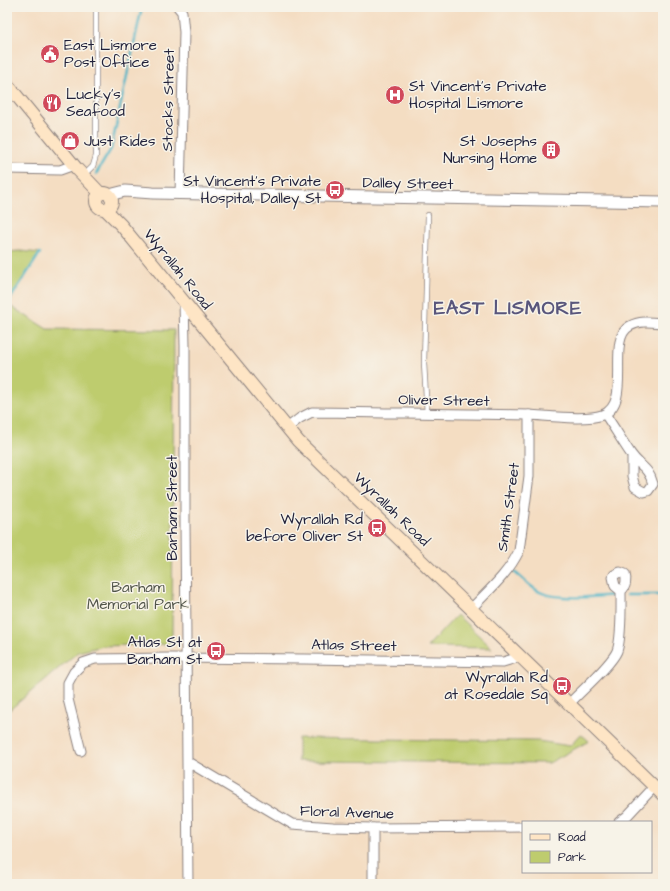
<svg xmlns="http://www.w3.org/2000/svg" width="670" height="891" font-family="'Architects Daughter',sans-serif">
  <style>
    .green { fill: #becc6e; stroke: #707754 }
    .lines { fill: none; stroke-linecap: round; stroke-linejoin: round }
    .stream { stroke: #48b3c6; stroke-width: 2.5 }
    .service-casing { stroke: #8b807e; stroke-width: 6 }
    .minor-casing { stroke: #8b807e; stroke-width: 11 }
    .tertiary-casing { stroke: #8b807e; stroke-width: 13 }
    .secondary-casing { stroke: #8b807e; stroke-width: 14 }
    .service { stroke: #fff; stroke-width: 4.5 }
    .minor { stroke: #fff; stroke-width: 9 }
    .tertiary { stroke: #fff; stroke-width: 11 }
    .secondary { stroke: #fee5c5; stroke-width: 12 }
    .labels { text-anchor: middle; stroke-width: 3; stroke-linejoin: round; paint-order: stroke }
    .poi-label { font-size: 15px; fill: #22223b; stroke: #f7f3e8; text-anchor: end }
    .street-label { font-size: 15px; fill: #22223b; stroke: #f7f3e8 }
    .park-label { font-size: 15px; fill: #51554a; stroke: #f7f3e8 }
    .district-label { font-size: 19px; font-weight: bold; letter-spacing: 1px; fill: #59567c; stroke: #f7f3e8 }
  </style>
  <rect width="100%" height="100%" fill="#f7f3e8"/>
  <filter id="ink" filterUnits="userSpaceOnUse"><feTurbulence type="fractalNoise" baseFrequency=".025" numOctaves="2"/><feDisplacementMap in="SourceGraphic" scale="8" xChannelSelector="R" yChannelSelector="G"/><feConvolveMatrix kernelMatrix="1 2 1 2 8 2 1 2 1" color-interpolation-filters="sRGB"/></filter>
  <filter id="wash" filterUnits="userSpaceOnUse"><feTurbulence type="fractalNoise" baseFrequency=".012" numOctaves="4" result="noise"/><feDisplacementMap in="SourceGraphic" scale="16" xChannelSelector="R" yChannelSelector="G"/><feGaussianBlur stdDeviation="0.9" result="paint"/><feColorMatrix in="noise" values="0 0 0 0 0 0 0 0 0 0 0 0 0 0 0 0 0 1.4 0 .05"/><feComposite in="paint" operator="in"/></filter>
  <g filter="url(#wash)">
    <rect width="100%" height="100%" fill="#f4ddc2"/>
    <g class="green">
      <path d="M20,251L40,253L7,304V252Z"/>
      <path d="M7,304L47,329L174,330L172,644L103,646L78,652L7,712Z"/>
      <path d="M457,615L492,648L427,647Z"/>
      <path d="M581,734L589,741L549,763L298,761V738L538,741L570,746Z"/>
    </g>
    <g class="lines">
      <g class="stream">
        <path d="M96,174L111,149L142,7"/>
        <path d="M7,304L40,253"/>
        <path d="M512,570C520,576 529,586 538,591C555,601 596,597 615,595"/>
        <path d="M627,595H663"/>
      </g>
    </g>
  </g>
  <g filter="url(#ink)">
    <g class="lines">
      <g class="service-casing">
        <g id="service">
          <path d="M84,175L93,166L96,156V7"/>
          <path d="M427,414L424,363L428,215"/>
        </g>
      </g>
      <g class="minor-casing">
        <g id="minor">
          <path d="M178,7L182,12L184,32L180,194"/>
          <path d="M7,169L60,170L74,165"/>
          <path d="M184,301L185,346V520L188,884"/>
          <path d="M605,414C614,427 622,441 631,454C640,467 648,466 653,484L648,491L644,492L635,487L632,476V456"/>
          <path d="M287,428L300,418L312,412C343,412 374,413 405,413C447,414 488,414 530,415C548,416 586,421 602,415C634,404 605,339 630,326C640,320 652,322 663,323"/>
          <path d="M471,609C488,591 508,574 519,551L529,476V415"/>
          <path d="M569,704C581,691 611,665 617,651C622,637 621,607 621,591C626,587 627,580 625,574L620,572L614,575L613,577L615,586L621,591"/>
          <path d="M81,751L68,699V683L74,672L83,663L95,659L170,658L305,659L503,662L513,659L519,654"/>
          <path d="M188,762L292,824L333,827L373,828L523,827"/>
          <path d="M619,822L627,816L654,787"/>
          <path d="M373,884V828"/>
        </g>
      </g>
      <g class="tertiary-casing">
        <path id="tertiary" d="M109,195L125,191L153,193L663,202"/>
      </g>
      <g class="secondary-casing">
        <g id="secondary">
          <path d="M7,84L77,169L100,193"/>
          <circle cx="104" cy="201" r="8"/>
          <path d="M105,209L121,225L298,441L663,795"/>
        </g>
      </g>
      <use href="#service" class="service"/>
      <use href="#minor" class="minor"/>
      <use href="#tertiary" class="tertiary"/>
      <use href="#secondary" class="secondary"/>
    </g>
  </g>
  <defs>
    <g id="civic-disc" transform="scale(1)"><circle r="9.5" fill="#d1495b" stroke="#f7f3e8"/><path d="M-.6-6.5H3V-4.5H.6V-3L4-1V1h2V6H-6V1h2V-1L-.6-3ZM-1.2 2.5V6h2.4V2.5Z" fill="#fff"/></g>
    <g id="hospital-disc" transform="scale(1)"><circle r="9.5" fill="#d1495b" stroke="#f7f3e8"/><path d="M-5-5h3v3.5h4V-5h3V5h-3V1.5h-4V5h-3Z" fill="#fff"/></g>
    <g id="restaurant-disc" transform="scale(1)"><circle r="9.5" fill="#d1495b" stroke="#f7f3e8"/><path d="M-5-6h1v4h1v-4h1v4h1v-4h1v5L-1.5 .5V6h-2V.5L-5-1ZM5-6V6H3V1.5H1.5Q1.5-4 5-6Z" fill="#fff"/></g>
    <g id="shop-disc" transform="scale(1)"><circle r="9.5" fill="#d1495b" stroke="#f7f3e8"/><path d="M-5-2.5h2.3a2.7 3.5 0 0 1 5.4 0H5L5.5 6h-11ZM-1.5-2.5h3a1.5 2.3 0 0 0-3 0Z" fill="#fff"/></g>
    <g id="building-disc" transform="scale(1)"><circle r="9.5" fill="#d1495b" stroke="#f7f3e8"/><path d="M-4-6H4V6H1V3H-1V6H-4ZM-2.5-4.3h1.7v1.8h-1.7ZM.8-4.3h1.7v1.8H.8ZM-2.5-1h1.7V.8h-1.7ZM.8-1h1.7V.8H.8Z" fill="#fff"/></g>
    <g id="bus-disc" transform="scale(1)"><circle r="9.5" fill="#d1495b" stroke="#f7f3e8"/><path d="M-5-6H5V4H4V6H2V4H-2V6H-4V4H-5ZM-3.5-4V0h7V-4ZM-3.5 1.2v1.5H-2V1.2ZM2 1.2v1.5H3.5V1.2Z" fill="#fff"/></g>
  </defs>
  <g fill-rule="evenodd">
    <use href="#civic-disc" x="50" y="54"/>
    <use href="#hospital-disc" x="395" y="95"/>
    <use href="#restaurant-disc" x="52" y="103"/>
    <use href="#shop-disc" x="70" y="141"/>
    <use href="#building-disc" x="551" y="150"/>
    <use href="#bus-disc" x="335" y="190"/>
    <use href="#bus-disc" x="377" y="528"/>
    <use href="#bus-disc" x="216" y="651"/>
    <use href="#bus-disc" x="562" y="686"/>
  </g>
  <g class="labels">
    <g class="poi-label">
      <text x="64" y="50" text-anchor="start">East Lismore<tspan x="64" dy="17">Post Office</tspan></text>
      <text x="409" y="91" text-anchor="start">St Vincent's Private<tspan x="409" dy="17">Hospital Lismore</tspan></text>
      <text x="66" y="99" text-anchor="start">Lucky's<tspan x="66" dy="17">Seafood</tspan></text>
      <text x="84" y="146" text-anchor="start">Just Rides</text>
      <text x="537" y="146">St Josephs<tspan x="537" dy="17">Nursing Home</tspan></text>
      <text x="321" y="186">St Vincent's Private<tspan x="321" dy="17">Hospital, Dalley St</tspan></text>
      <text x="363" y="524">Wyrallah Rd<tspan x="363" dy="17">before Oliver St</tspan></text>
      <text x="202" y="647">Atlas St at<tspan x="202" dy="17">Barham St</tspan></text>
      <text x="548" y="682">Wyrallah Rd<tspan x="548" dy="17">at Rosedale Sq</tspan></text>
    </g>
    <g class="street-label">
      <text transform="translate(168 100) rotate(-89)" y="5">Stocks Street</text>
      <text transform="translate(408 183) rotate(1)" y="5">Dalley Street</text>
      <text transform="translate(178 269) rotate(51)" y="5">Wyrallah Road</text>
      <text transform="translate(444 400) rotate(1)" y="5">Oliver Street</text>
      <text transform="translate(508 507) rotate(-82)" y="5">Smith Street</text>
      <text transform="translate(172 508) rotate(-90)" y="5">Barham Street</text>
      <text transform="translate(392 509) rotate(44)" y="5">Wyrallah Road</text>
      <text transform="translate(354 645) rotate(1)" y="5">Atlas Street</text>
      <text transform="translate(347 812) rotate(2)" y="5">Floral Avenue</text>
    </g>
    <g class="park-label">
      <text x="138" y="592">Barham<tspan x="138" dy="17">Memorial Park</tspan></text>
    </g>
    <g class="district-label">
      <text x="508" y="314">EAST LISMORE</text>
    </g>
  </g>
  <rect width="670" height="891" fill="none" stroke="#f7f3e8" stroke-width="24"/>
  <rect x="522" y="821" width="130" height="52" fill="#f7f3e8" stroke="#a29fa3"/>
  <rect x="530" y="834" width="20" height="6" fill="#fee5c5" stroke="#a29fa3"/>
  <text x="558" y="841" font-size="12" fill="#22223b">Road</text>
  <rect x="530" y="851" width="20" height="12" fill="#becc6e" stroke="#a29fa3"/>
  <text x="558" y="861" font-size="12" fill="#22223b">Park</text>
</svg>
